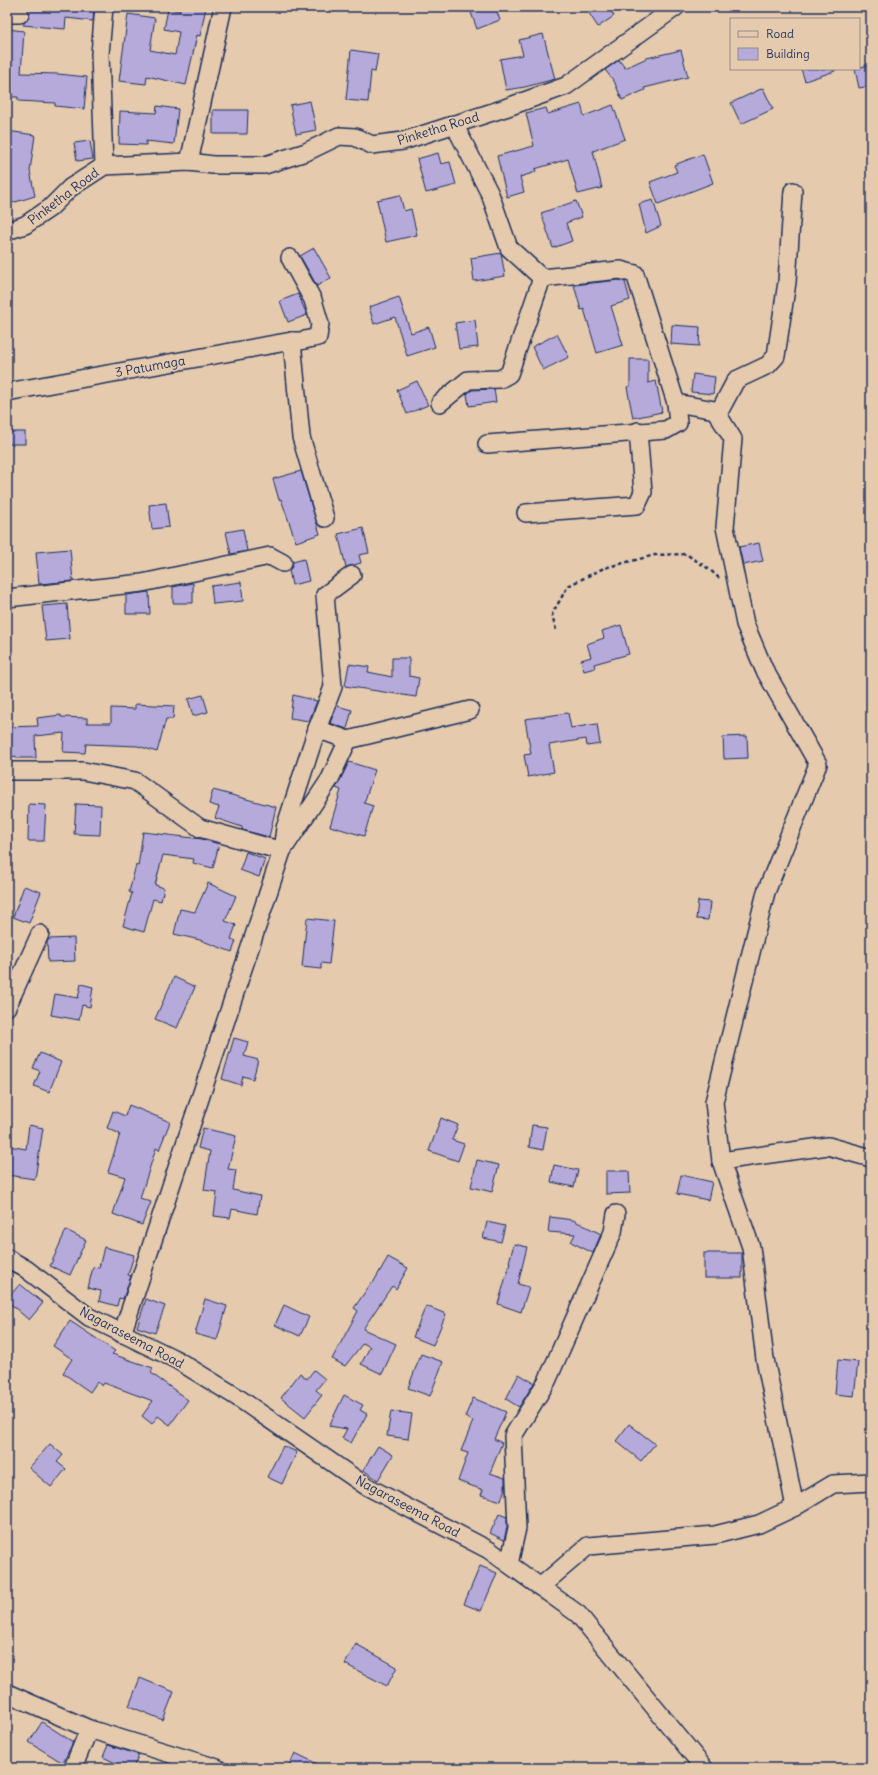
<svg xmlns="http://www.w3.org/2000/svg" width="878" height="1775" font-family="Delius,sans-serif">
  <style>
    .building { fill: #b6aadb; stroke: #1b2f5e }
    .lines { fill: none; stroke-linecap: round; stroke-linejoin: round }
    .minor-casing { stroke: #1b2f5e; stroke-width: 20 }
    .path { stroke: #1b2f5e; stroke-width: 2.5; stroke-dasharray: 4 3; stroke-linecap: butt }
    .minor { stroke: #e5caad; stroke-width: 17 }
    .labels { text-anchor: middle; stroke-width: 3.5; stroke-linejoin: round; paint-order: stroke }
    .street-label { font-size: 13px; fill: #1b2f5e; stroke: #e5caad }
  </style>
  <rect width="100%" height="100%" fill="#e5caad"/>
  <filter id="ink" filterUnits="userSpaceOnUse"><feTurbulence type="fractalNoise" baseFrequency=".025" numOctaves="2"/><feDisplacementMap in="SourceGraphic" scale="8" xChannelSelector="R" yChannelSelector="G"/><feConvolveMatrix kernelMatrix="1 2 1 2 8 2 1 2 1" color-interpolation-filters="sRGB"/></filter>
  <g filter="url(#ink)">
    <g class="building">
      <path d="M27,7H94L93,21L66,18L65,29L23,25L30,14Z"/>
      <path d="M180,7H206L200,36L197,35L186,85L147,76L146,84L119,81L128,14L155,18L150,50L175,55L179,32L164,29L168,9L180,11Z"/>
      <path d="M469,7H495L500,20L477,29Z"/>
      <path d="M585,7H608L614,16L598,27Z"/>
      <path d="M7,29L24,31L21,73L58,74L87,77L84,109L55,106V103L18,101V97H7Z"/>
      <path d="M543,34L555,79L525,87L506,90L500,59L523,55L519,40Z"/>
      <path d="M351,50L378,54L375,72L371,71L368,102L346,100Z"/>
      <path d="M681,50L688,77L644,88L645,90L622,100L614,81L605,70L619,60L625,68L647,58Z"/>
      <path d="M871,64V86L859,88L855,69Z"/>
      <path d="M801,69H835V71L805,81Z"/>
      <path d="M763,88L773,109L741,124L731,103Z"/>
      <path d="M310,101L316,130L296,134L290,105Z"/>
      <path d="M581,104L584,116L613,105L625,139L593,151L602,188L578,194L568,159L535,169L536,172L520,177L524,192L507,197L497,156L534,146L526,113L546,108L548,114Z"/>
      <path d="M157,106L178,109L174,144L146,141V145L119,144L120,111L156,113Z"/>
      <path d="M213,110H248L247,134H213Z"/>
      <path d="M7,131L35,135L30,171L35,196L12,203L7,185Z"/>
      <path d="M90,141L93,159L77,161L74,143Z"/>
      <path d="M438,153L441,164L450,162L456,185L426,193L417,159Z"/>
      <path d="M703,154L713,183L658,204L650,182L677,172L674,165Z"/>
      <path d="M400,195L404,211L411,209L417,235L386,242L377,200Z"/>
      <path d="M653,200L661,226L646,233L639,204Z"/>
      <path d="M576,201L582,217L566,223L572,241L553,248L541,213Z"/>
      <path d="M314,248L331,278L317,286L300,256Z"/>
      <path d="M501,253L505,276L474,281L471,258Z"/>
      <path d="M619,280L625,282L630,300L611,306L623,345L597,353L584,309L581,310L574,285Z"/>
      <path d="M298,294L307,315L288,322L280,301Z"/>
      <path d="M399,297L411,333L429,327L435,347L407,356L395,317L374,324L369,307Z"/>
      <path d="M475,320L478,347L459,349L455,323Z"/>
      <path d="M672,325L700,327L699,346L671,344Z"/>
      <path d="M557,334L569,357L543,370L532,347Z"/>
      <path d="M630,359H648V383L656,381L662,412L633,418L627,387L630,386Z"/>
      <path d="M693,374L715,377L713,394L691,392Z"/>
      <path d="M417,381L428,405L407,414L397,390Z"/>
      <path d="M494,389L496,402L469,406L467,394L472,390Z"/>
      <rect x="7" y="432" width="18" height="12"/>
      <path d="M301,471L320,534L296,542L281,499L279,500L273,479Z"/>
      <path d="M166,503L169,527L152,529L149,505Z"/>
      <path d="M363,528L369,553L359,555L361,563L346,567L338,534Z"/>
      <path d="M243,529L247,551L231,554L226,532Z"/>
      <path d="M759,543L763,561L743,565L739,547Z"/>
      <path d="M70,549L73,581L39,584L36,552Z"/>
      <path d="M304,559L309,581L292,585L289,570L292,567L293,562Z"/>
      <path d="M241,582L243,601L213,604L211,586Z"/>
      <path d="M193,583V603H173V587Z"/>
      <path d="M149,592L150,614H126V595Z"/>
      <path d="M67,604L70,639L46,641L42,606Z"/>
      <path d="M621,625L629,654L594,664L595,668L584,671L581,660L591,657L587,644L604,638L602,631Z"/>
      <path d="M392,658H409V676L419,678L416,697L345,686L349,664L369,667L368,672L392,677Z"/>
      <path d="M203,695L208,712L193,716L188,699Z"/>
      <path d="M293,695L317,701L309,721L290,718Z"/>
      <path d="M135,704L174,706L173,719H166L157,752L138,746L86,744L85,753L63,752L64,733L35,736L36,758H16V756L7,758V727L38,726L37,718L61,715V717L87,718V723H111V708L135,709Z"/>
      <path d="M337,706L352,710L347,729L330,723Z"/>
      <path d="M568,713L571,728L597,724L600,744L587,746L586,739L549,745L554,772L528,777L524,755L531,754L525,719Z"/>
      <path d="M747,736L748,758L724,759L723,737Z"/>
      <path d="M349,762L375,770L364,803L373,806L364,836L330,826L341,790L336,788Z"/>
      <path d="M213,790L276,807L269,837L242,830V827L215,818L219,807L209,804Z"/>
      <path d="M29,804L46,805L44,841H28Z"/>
      <path d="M76,804L101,805L100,835L74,834Z"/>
      <path d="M143,832L202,839L219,844L213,868L193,863L194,859L163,855L155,885L164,888L161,901L153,899L144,932L123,926L132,893L129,892L136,865L138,866Z"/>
      <path d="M246,852L265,859L259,877L240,870Z"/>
      <path d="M208,883L236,896L225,921L236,925L231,939L236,941L232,952L200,940L174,934L180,909L195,912Z"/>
      <path d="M24,886L41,892L29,923L13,917Z"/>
      <path d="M698,901L710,902L708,920L696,919Z"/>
      <path d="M307,918L334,921L329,964L321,963V969L302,967Z"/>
      <path d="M74,938L75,961L48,962L47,942L49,939Z"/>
      <path d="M174,977L195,987L177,1028L155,1019Z"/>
      <path d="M81,984L93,987L90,1007L82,1005L79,1020L51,1015L55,994L78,998Z"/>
      <path d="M234,1038L248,1042L244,1056L258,1060L253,1079L243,1076L241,1085L222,1079Z"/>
      <path d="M40,1053L61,1062L49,1092L34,1086L40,1071L33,1068Z"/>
      <path d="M129,1105L170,1122L159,1150L156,1148L140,1198L151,1202L142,1225L113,1214L125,1177L108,1172L120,1134L107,1128L113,1111L125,1116Z"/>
      <path d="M441,1118L458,1125L452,1140L464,1144L458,1161L429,1151Z"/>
      <path d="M29,1125L43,1128L35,1179L7,1175L9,1146L26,1149Z"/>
      <path d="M532,1125L547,1127L543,1150L529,1147Z"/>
      <path d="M203,1128L236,1136L228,1169L236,1170L233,1190L260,1196L257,1214L232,1209L230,1218L214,1216L217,1192L204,1190L210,1151L198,1148Z"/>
      <path d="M477,1160L499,1165L492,1192L471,1187Z"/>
      <path d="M554,1165L578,1170L574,1187L551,1182Z"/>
      <path d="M606,1171H629L630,1193L606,1194Z"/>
      <path d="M681,1175L712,1182L708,1200L677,1194Z"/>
      <path d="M550,1217L573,1220L601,1234L593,1253L571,1242L575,1234L548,1232Z"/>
      <path d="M487,1222L505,1226L501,1242L483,1238Z"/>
      <path d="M66,1230L86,1240L70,1275L50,1266Z"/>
      <path d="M514,1244L527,1247L518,1284L529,1287L521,1312L498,1304L510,1263L509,1262Z"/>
      <path d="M104,1247L134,1255L128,1275L131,1276L123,1299L119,1298L117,1306L99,1301L101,1291L88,1288L93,1267L99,1268Z"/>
      <rect x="704" y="1253" width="38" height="25"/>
      <path d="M388,1257L408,1268L396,1289L392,1286L363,1329L396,1344L382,1374L361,1364L370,1347L363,1343L345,1366L332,1359L358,1311L354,1308L372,1282L373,1283Z"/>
      <path d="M20,1284L43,1303L29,1320L7,1301V1299Z"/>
      <path d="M146,1299L165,1306L155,1333L137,1327Z"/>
      <path d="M205,1299L227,1306L217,1340L195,1334Z"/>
      <path d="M284,1305L309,1317L300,1336L275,1325Z"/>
      <path d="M426,1306L446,1314L433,1345L413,1337Z"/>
      <path d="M70,1321L115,1351L112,1354L153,1368L151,1373L188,1400L170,1425L158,1416L152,1424L142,1416L153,1401L104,1383L102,1386L97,1382L90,1392L63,1373L72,1359L53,1346Z"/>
      <path d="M421,1354L443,1362L430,1396L408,1388Z"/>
      <path d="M838,1360L858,1362L854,1396L835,1394Z"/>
      <path d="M314,1370L325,1379L316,1390L322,1395L305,1417L281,1398L300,1373L307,1379Z"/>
      <path d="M519,1374L534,1383L519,1407L506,1399Z"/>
      <path d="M344,1395L363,1405L360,1410L367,1414L351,1443L342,1438L347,1429L329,1426Z"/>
      <path d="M473,1398L506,1412L494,1439L502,1443L490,1473L505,1478V1488L501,1501L481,1495L483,1490L458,1481L468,1453L461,1451L473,1421L465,1417Z"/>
      <path d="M391,1411L412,1414L408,1439L387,1436Z"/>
      <path d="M629,1424L655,1444L641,1461L616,1441Z"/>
      <path d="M50,1444L63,1455L57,1462L66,1469L51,1487L29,1468Z"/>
      <path d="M283,1446L297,1452L282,1484L267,1477Z"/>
      <path d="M378,1446L393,1455L378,1480L363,1470Z"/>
      <path d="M499,1514L507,1517V1527L504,1540L490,1533Z"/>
      <path d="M480,1566L497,1573L481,1611L464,1604Z"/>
      <path d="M356,1644L397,1667L387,1686L345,1664Z"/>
      <path d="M140,1678L174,1692L163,1720L129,1706Z"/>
      <path d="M42,1722L73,1742L63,1763L29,1742Z"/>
      <path d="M108,1745L139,1755L133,1768H126L103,1757Z"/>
      <path d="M295,1753L326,1768H288Z"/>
    </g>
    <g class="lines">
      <g class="minor-casing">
        <g id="minor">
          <path d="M7,14H20"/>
          <path d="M189,162L223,7"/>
          <path d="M104,166L100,54L104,7"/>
          <path d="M7,231L25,225L50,208L70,188L104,166L189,162L213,165H265L306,152L339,136L355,137L372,145L403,141L505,108L566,86L676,7"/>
          <path d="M292,341L301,437L325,518"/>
          <path d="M7,392L292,341H300L318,337L320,324L313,300L290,258"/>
          <path d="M440,403L468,380L500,379L509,374L542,278L509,248L490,194L454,124"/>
          <path d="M676,403L715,410L733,439L725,527L745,624L764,669L818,764L766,892L714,1102L721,1161L751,1247L765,1359L795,1507"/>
          <path d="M719,412L736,380L768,365L776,356L787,282L793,191"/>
          <path d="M487,444L666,430L678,423L676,403L635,274L620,270L542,278"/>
          <path d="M526,513L637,505L643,492L638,431"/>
          <path d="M7,598L142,583L270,556L283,563"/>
          <path d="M348,740L470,710"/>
          <path d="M7,771H83L135,781L200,828L282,851L285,828L317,729"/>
          <path d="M7,1007L40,934"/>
          <path d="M721,1161L828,1146L871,1158"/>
          <path d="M7,1258L26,1269L89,1317L177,1360L237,1397L366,1486L489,1550L578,1614L704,1768"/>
          <path d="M122,1334L282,851L330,779L348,740L317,729L333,687L325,595L352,575"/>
          <path d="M509,1564L517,1528L513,1436L547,1381L613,1232L616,1214"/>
          <path d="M540,1587L588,1546L715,1535L759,1524L795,1507L833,1484L871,1482"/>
          <path d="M7,1693L89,1729L217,1768"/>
          <path d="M73,1768L89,1729"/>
        </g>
      </g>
      <path class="path" d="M556,630L552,614L568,586L604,568L655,555L686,554L709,569L719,578"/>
      <use href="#minor" class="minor"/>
    </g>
  </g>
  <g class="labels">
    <g class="street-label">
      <text transform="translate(438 128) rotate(-17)" y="5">Pinketha Road</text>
      <text transform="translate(63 196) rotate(-37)" y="5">Pinketha Road</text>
      <text transform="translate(150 366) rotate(-10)" y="5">3 Patumaga</text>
      <text transform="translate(132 1337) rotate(28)" y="5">Nagaraseema Road</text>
      <text transform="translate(408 1506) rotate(28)" y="5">Nagaraseema Road</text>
    </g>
  </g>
  <rect width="878" height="1775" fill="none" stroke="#e5caad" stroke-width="24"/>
  <rect x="12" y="12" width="854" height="1751" fill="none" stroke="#1b2f5e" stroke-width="1.5" filter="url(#ink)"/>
  <rect x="730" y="18" width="130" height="52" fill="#e5caad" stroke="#948c8d"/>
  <rect x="738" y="31" width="20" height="6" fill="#e5caad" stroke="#948c8d"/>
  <text x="766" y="38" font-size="12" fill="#1b2f5e">Road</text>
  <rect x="738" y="48" width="20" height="12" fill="#b6aadb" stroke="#948c8d"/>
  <text x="766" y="58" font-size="12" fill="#1b2f5e">Building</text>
</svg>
